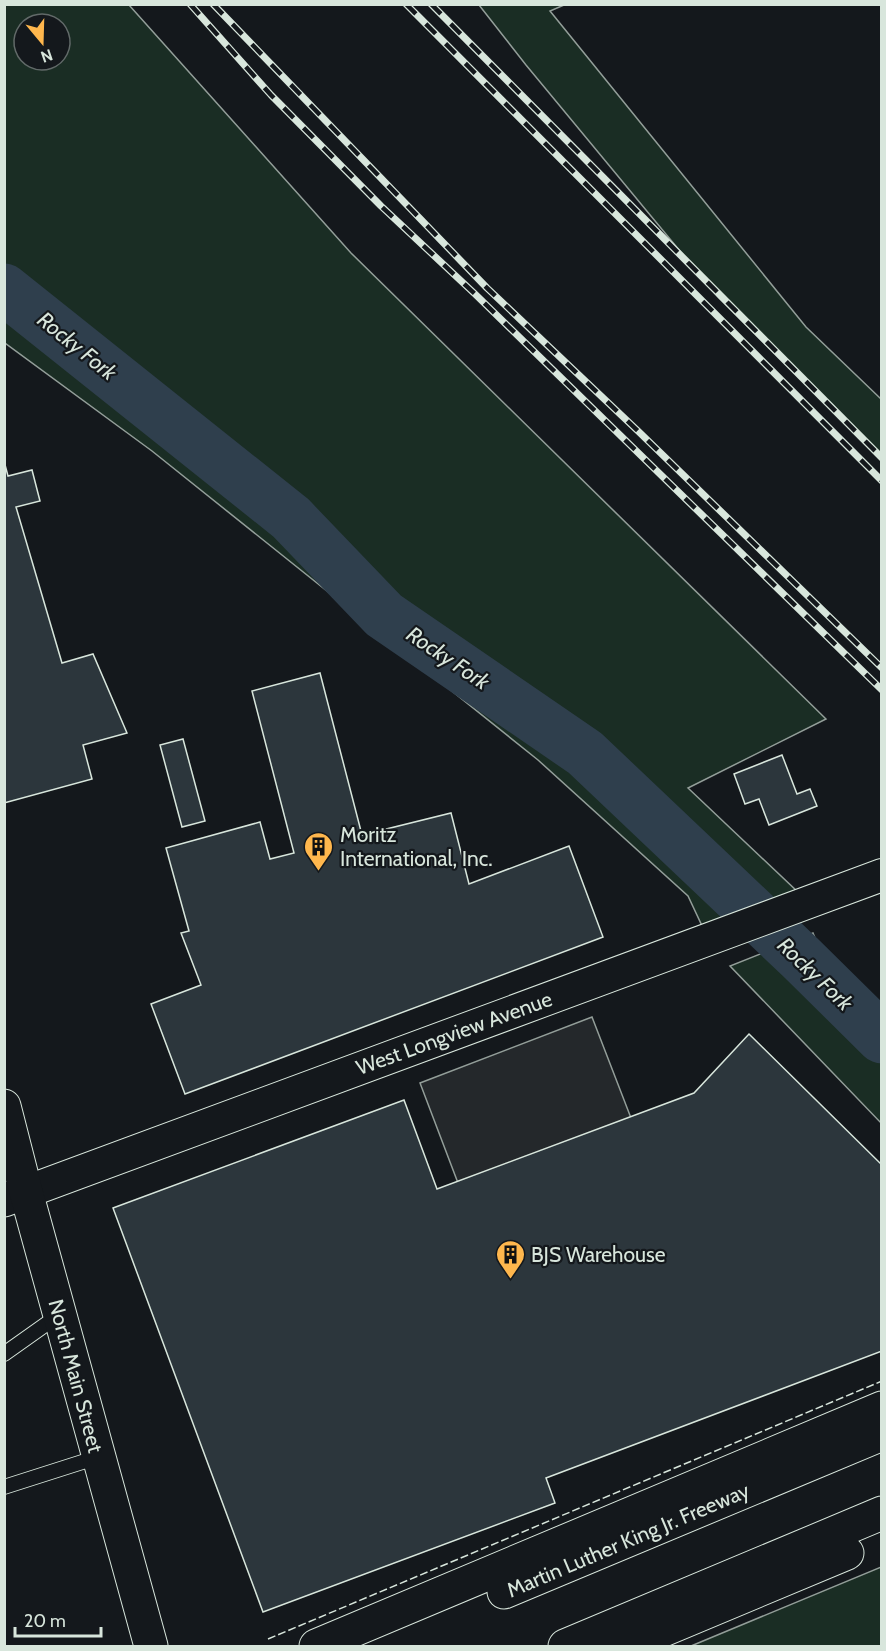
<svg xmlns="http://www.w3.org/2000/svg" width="886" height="1651" viewBox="0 0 886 1651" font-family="Cabin,sans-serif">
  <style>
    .green { fill: #1a2d24; stroke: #939e99; stroke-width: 1.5; fill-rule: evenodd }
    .parking { fill: #24282b; stroke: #939e99; stroke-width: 1.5 }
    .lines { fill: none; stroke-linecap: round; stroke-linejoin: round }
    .river { stroke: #2f3f4d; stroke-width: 51 }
    .building { fill: #2c363c; stroke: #d8e6dc; stroke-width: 1.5 }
    .service-casing { stroke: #d8e6dc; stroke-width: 16 }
    .tertiary-casing { stroke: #d8e6dc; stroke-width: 34 }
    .primary-casing { stroke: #d8e6dc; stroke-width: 35 }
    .trunk-casing { stroke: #d8e6dc; stroke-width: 35 }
    .motorway-casing { stroke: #d8e6dc; stroke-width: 35 }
    .service { stroke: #14181c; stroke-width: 14 }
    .tertiary { stroke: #14181c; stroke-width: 32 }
    .primary { stroke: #14181c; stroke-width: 33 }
    .trunk { stroke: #14181c; stroke-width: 33 }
    .motorway { stroke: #14181c; stroke-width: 33 }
    .rail-casing { stroke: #d8e6dc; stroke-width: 7 }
    .rail { stroke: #14181c; stroke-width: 4.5; stroke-dasharray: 14; stroke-linecap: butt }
    .fence { stroke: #d8e6dc; stroke-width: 1.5; stroke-dasharray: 8 3; stroke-linecap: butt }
    .labels { text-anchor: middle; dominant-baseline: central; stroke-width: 4.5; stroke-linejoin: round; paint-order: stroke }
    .poi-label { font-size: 21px; fill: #d8e6dc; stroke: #14181c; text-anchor: start }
    .street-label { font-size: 21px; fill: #d8e6dc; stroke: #14181c }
    .water-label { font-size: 22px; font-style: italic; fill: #d8e6dc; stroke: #14181c }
  </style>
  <rect width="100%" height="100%" fill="#14181c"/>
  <path class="green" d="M5,5H129L351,253L826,719L688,788L800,894L704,930L688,896L538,760L152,451L5,343ZM24,24H60V60H24Z
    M479,5H564L550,11L806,327L881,399V459L718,297L526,65Z
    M813,933L824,960L856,993L881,1013V1123L730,966Z
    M881,1567V1646H691Z"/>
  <path class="parking" d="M592,1017L631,1118L458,1183L420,1083Z"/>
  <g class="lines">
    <path class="river" d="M4,289L291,518L384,615L585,753L801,958L882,1038"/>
  </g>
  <path class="building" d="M4,461L8,476L32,470L40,501L16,507L62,663L93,654L127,733L83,745L92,779L4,803Z
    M320,673L362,835L451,813L469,884L569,846L603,937L185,1094L151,1004L201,985L181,933L189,931L166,848L260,822L270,859L294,853L252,691Z
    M183,739L205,821L182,827L160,745Z
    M782,755L797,794L810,789L817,806L769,825L759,799L745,804L734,774Z
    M749,1034L882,1165V1351L546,1478L555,1503L263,1612L113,1208L404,1100L437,1189L694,1093Z"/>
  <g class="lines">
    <defs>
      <path id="service" d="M4,1354L59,1315
        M4,1487L98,1457"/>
      <path id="tertiary" d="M26,1192L882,875"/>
      <path id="primary" d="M4,1200L26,1192"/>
      <path id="trunk" d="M4,1106L26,1192L151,1646"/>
      <path id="motorway" d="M504,1592L882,1434
        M316,1646L882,1408
        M565,1646L882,1513
        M625,1646L847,1553"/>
    </defs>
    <use href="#service" class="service-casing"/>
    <use href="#tertiary" class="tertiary-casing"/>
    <use href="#primary" class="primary-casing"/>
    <use href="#trunk" class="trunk-casing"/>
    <use href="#motorway" class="motorway-casing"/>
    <use href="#service" class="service"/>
    <use href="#tertiary" class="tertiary"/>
    <use href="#primary" class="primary"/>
    <use href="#trunk" class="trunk"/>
    <use href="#motorway" class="motorway"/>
    <defs>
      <path id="rail" d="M190,4L271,95L381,206L475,294L882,690
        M213,4L487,288L638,431L882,668
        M406,4L882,481
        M431,4L882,458"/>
    </defs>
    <use href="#rail" class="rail-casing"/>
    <use href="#rail" class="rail"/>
    <path class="fence" d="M268,1639L882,1381"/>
  </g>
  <defs>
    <symbol id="building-pin" viewBox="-11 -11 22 30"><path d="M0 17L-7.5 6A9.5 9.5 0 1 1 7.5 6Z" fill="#ffb74d" stroke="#14181c"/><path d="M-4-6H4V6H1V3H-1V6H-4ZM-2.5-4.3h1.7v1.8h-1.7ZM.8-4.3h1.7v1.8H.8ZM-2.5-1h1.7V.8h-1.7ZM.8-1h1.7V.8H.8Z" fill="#111"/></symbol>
  </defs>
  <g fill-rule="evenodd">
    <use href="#building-pin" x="302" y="830" width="33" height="45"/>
    <use href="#building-pin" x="494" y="1238" width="33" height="45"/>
  </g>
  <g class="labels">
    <g class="poi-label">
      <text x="340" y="834">Moritz<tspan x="340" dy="24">International, Inc.</tspan></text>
      <text x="531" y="1254">BJS Warehouse</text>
    </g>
    <g class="street-label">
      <text transform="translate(454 1033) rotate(-20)">West Longview Avenue</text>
      <text transform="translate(76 1376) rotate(75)">North Main Street</text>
      <text transform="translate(628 1540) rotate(-23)">Martin Luther King Jr. Freeway</text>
    </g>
    <g class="water-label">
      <text transform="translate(77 346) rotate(39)">Rocky Fork</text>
      <text transform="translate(448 658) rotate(34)">Rocky Fork</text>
      <text transform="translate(815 974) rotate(44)">Rocky Fork</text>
    </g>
  </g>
  <rect width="886" height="1651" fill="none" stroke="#d8e6dc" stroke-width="12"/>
  <g transform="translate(42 42) rotate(161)"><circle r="28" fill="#14181c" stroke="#626a69" stroke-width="1.5"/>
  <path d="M0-4.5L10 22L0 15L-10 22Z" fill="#ffb74d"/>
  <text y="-9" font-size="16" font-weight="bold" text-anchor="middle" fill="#d8e6dc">N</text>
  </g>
  <path d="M15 1627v9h86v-9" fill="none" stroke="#d8e6dc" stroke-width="3"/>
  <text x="24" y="1627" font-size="18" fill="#d8e6dc" stroke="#14181c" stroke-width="4.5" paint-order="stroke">20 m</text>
</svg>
